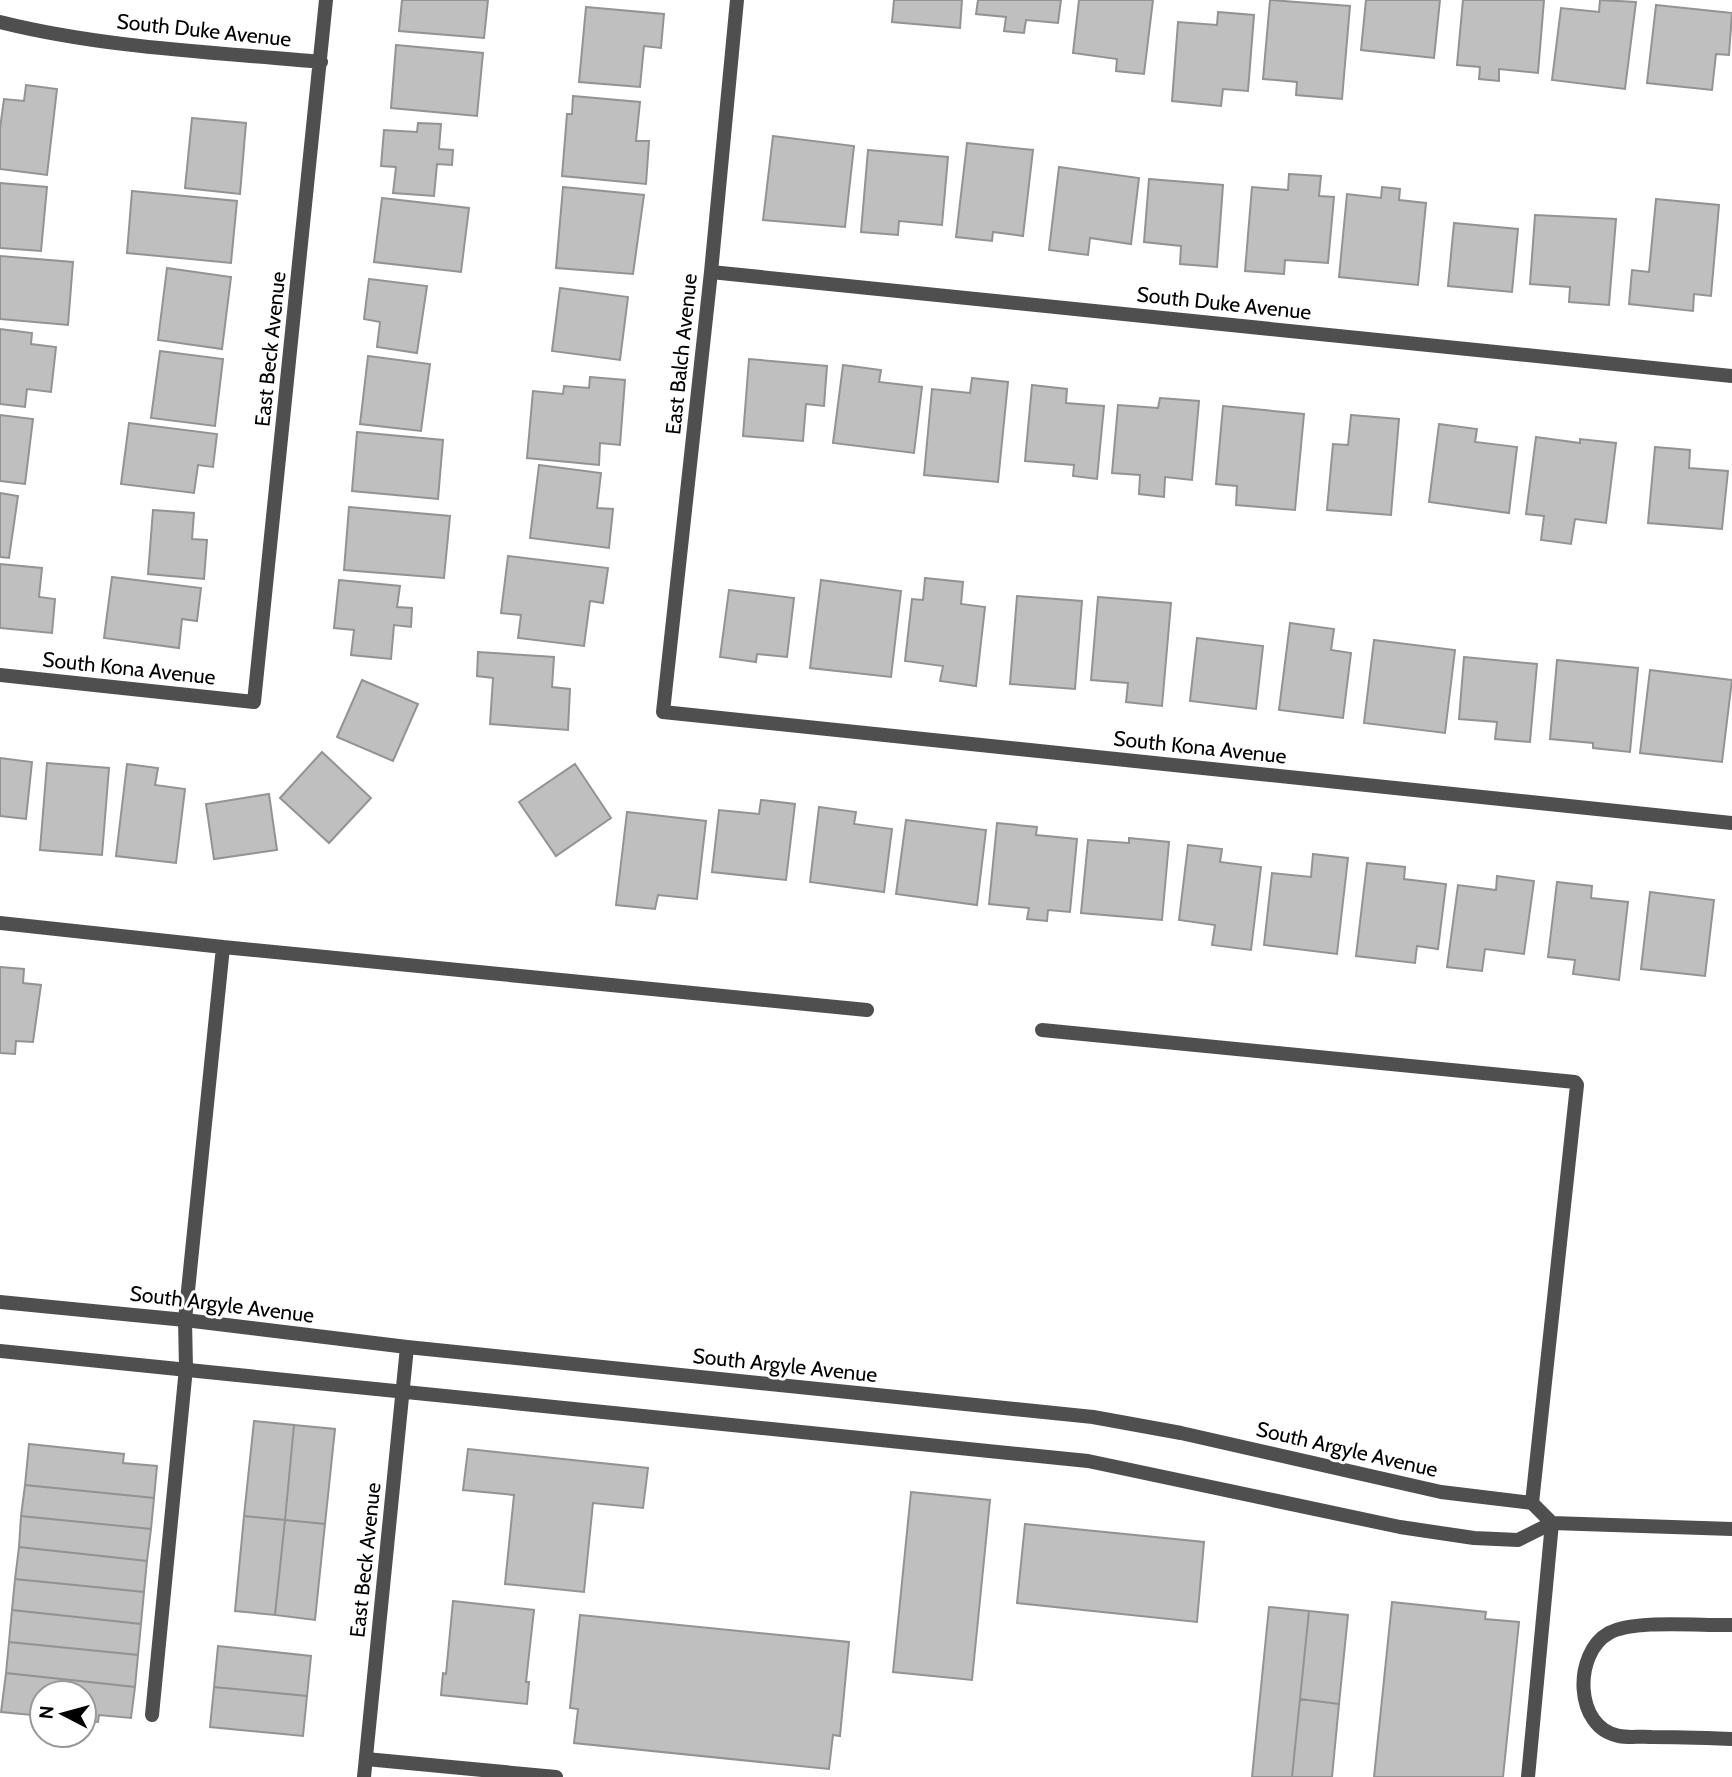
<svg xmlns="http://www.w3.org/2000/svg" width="1732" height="1777" viewBox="0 0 1732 1777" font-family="Cabin,sans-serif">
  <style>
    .building { fill: #bfbfbf; stroke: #939393; stroke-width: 2 }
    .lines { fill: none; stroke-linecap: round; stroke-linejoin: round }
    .lane { stroke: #4f4f4f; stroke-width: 14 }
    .street { stroke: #4f4f4f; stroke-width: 14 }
    .labels { text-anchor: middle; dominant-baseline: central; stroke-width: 6; stroke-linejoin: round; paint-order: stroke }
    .street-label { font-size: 21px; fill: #000; stroke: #fff }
  </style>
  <rect width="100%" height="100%" fill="#fff"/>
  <path class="building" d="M402,0H488L484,38L399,31Z
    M894,0H962L960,28L892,22Z
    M978,0H1061L1058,23L1026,20L1024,33L1004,31L1006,17L976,14Z
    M1079,0H1153L1144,74L1116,71L1117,59L1073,53Z
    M1270,0L1350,6L1342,99L1296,95L1297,82L1263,79Z
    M1366,0H1440L1434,58L1361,50Z
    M1463,0H1544L1538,73L1499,69V81L1479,79L1480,67L1457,65Z
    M1600,0L1636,2L1625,89L1552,80L1561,8L1599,12Z
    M1656,5L1732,13L1729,55L1716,54L1712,90L1647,83Z
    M586,7L664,14L661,48L644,46L640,87L579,82Z
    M1218,12L1254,15L1248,91L1223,89L1221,106L1172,101L1178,22L1217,25Z
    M396,45L483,53L477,116L391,108Z
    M26,85L57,89L47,175L0,169V128L4,99L24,101Z
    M573,96L640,102L636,141H649L646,184L562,176L567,114H572Z
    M192,118L246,123L240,194L185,188Z
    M418,123L441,124L439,149L453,150L452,165L437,164L434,196L393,193L396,167L381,166L384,130L417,132Z
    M773,136L854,146L845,227L763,220Z
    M967,143L1033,150L1023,236L993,232L992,241L956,237Z
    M868,150L948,157L942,225L899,221L898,235L861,232Z
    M1059,167L1139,178L1131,244L1090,238L1088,255L1049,250Z
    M1289,174L1321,176L1319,196L1334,197L1328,263L1285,260L1284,274L1245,271L1252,187L1288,190Z
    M1149,179L1223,185L1217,267L1180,264L1181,246L1144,242Z
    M0,183L47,187L41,251L0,248Z
    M563,187L644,195L633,274L556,268Z
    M1382,187L1400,189L1399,200L1426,203L1418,285L1339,277L1347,194L1381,198Z
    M132,191L237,201L231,263L127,253Z
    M382,198L469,208L461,272L374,262Z
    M1656,199L1719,205L1711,296L1694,294L1693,311L1629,304L1632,270L1649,272Z
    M1535,215L1616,219L1609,305L1569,302L1570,287L1530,284Z
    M1454,223L1518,229L1512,292L1448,286Z
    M0,256L73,262L68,325L0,319Z
    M167,268L231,277L222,349L158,340Z
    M369,279L427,286L417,353L377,347L380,322L364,319Z
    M560,288L628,297L620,360L552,351Z
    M0,329L32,333L31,344L56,347L51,392L27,389L25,407L0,404Z
    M160,351L223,359L215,426L151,418Z
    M368,356L430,364L421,431L360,424Z
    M749,359L827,366L824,406L806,404L803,441L743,436Z
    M843,365L881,370L879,382L922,387L914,453L833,443Z
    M590,377L625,380L620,445L600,443L599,465L527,458L533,391L563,394L564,386L589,388Z
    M972,378L1008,382L998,482L924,475L932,389L970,393Z
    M1032,385L1067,389L1066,403L1104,406L1097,479L1073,476L1074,465L1025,461Z
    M1160,398L1199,401L1192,480L1165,477L1164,497L1139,494L1140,475L1112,473L1118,405L1158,408Z
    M1223,406L1304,414L1295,510L1236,505L1237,486L1216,484Z
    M0,415L33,419L25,484L0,481Z
    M1351,415L1399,419L1391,515L1327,510L1333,444L1348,445Z
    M129,423L217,434L213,467L198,465L194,493L121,484Z
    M1439,424L1477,429L1475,442L1517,447L1509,513L1429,502Z
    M357,432L443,440L438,499L352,491Z
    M1536,437L1580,443V439L1616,443L1606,523L1575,519L1571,544L1541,540L1544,516L1526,514Z
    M1655,447L1690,450L1689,468L1728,471L1722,529L1648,523Z
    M539,465L601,473L597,508L613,509L609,548L530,538Z
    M0,493L18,496L9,558L0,557Z
    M349,507L450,516L444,578L344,570Z
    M153,510L194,513L192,539L207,540L204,579L148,574Z
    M508,556L608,568L603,603L590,601L584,646L518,638L521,615L501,613Z
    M0,564L42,568L39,597L55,599L52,633L0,628Z
    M112,577L201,588L197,621L182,619L179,648L104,638Z
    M925,578L963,582L961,604L985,607L976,686L940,681L943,666L905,661L912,599L923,600Z
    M339,580L400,586L397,607L412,608L411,627L394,625L391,659L351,655L354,630L334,628Z
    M821,580L901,591L891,677L810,668Z
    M729,590L794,598L787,657L757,654L756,662L720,657Z
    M1017,596L1082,601L1075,689L1010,684Z
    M1098,597L1171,603L1162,706L1126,702L1128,683L1091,680Z
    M1290,623L1334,629L1331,650L1351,653L1343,718L1279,710Z
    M1197,638L1263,646L1256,709L1190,701Z
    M1374,640L1455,650L1445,733L1364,723Z
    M478,652L554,657L552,687L570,689L568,730L490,724L493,678L477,676Z
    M1464,657L1537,664L1530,742L1495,739L1497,722L1459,719Z
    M1557,660L1638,668L1630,752L1593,748V743L1550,739Z
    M1650,670L1732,680L1722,762L1640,753Z
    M362,680L418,704L393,761L337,737Z
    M322,752L371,798L329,843L280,798Z
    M0,758L32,762L26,819L0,816Z
    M47,763L109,768L102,855L40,850Z
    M127,764L158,768L155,785L185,789L176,863L116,856Z
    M575,764L611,818L556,856L519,802Z
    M269,794L277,850L214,859L206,804Z
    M761,800L795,804L786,880L712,872L719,810L759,814Z
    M819,807L856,812L854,824L892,829L884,892L810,882Z
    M627,812L706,821L697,899L658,895L655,909L616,905Z
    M906,820L986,830L977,905L896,894Z
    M997,823L1037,827L1036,835L1077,839L1070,912L1048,910L1047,921L1027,919L1029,908L989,904Z
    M1129,838L1169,842L1162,920L1081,913L1088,840L1129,843Z
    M1188,845L1222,849L1220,862L1261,867L1251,950L1212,945L1215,925L1179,920Z
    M1313,854L1348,858L1337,954L1264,945L1272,873L1311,877Z
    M1367,863L1405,867L1404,879L1446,884L1438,949L1417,946L1415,963L1356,956Z
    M1497,876L1534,881L1524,954L1485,949L1482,971L1447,967L1458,885L1496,890Z
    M1557,882L1592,886L1591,898L1628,902L1619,980L1573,974L1575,960L1548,957Z
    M1650,892L1714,900L1705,976L1641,969Z
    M0,967L24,969L23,983L41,985L33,1042L16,1041L15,1054L0,1053Z
    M254,1421L294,1425L285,1520L244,1516Z
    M294,1425L335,1429L325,1524L285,1520Z
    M29,1444L124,1454L123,1463L157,1466L154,1498L25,1485Z
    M468,1449L648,1468L643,1508L593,1503L584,1592L505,1584L514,1495L463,1490Z
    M25,1485L154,1498L151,1529L21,1516Z
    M911,1492L990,1500L972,1680L893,1672Z
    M21,1516L151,1529L147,1561L19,1547Z
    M244,1516L285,1520L275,1615L235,1611Z
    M285,1520L325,1524L315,1620L275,1615Z
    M1025,1524L1204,1542L1197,1622L1017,1603Z
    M19,1547L147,1561L144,1592L15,1579Z
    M15,1579L144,1592L141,1624L12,1610Z
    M453,1601L534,1610L526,1682H529L527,1704L441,1695L443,1673L446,1674Z
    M1392,1602L1486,1612L1485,1619L1519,1622L1503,1777H1374Z
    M1269,1607L1309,1611L1292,1777H1252Z
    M12,1610L141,1624L138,1655L9,1642Z
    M1309,1611L1348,1615L1339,1704L1300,1699Z
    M580,1615L849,1642L840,1736L833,1735L829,1769L574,1743L578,1709L570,1708Z
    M9,1642L138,1655L135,1687L6,1673Z
    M218,1646L311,1656L307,1696L214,1687Z
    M6,1673L135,1687L131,1718L99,1715L98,1722L84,1721V1693H42V1716L1,1712Z
    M214,1687L307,1696L303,1736L210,1727Z
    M1300,1699L1339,1704L1332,1777H1292Z"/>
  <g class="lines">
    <path class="lane" d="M0,923L223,947L185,1320L186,1368L152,1715
      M223,947L867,1010
      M1042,1030L1575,1082L1577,1085L1532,1503
      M1732,1625C1701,1626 1635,1619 1609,1633C1573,1653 1574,1728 1619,1736C1629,1738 1641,1736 1651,1737C1678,1737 1705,1738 1732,1739
      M366,1759L556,1777
      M1528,1777L1552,1523"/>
    <path class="street" d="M737,0L711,272L663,712L1732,823
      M0,22C104,48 214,52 321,62
      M711,272L1732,376
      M0,675L254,702L326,0
      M0,1302L185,1320L407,1347L1093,1417L1181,1433L1441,1492L1532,1503L1552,1523
      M0,1351L1088,1461L1400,1527L1474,1538L1518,1540L1552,1523L1732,1529
      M364,1777L407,1347"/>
  </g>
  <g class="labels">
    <g class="street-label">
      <text transform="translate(204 30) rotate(6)">South Duke Avenue</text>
      <text transform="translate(1224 303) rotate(6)">South Duke Avenue</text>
      <text transform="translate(270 349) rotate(-84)">East Beck Avenue</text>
      <text transform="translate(681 354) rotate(-84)">East Balch Avenue</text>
      <text transform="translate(129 668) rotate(6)">South Kona Avenue</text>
      <text transform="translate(1200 747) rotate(6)">South Kona Avenue</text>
      <text transform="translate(222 1304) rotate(7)">South Argyle Avenue</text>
      <text transform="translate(785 1365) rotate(6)">South Argyle Avenue</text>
      <text transform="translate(1347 1449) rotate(13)">South Argyle Avenue</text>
      <text transform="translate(365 1560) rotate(-84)">East Beck Avenue</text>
    </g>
  </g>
  <g transform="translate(63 1714) rotate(276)"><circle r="33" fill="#ffffff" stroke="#999999" stroke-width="2"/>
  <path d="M0-5L12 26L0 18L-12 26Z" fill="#000000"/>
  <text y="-10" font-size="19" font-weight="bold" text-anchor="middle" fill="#000000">N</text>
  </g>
</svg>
